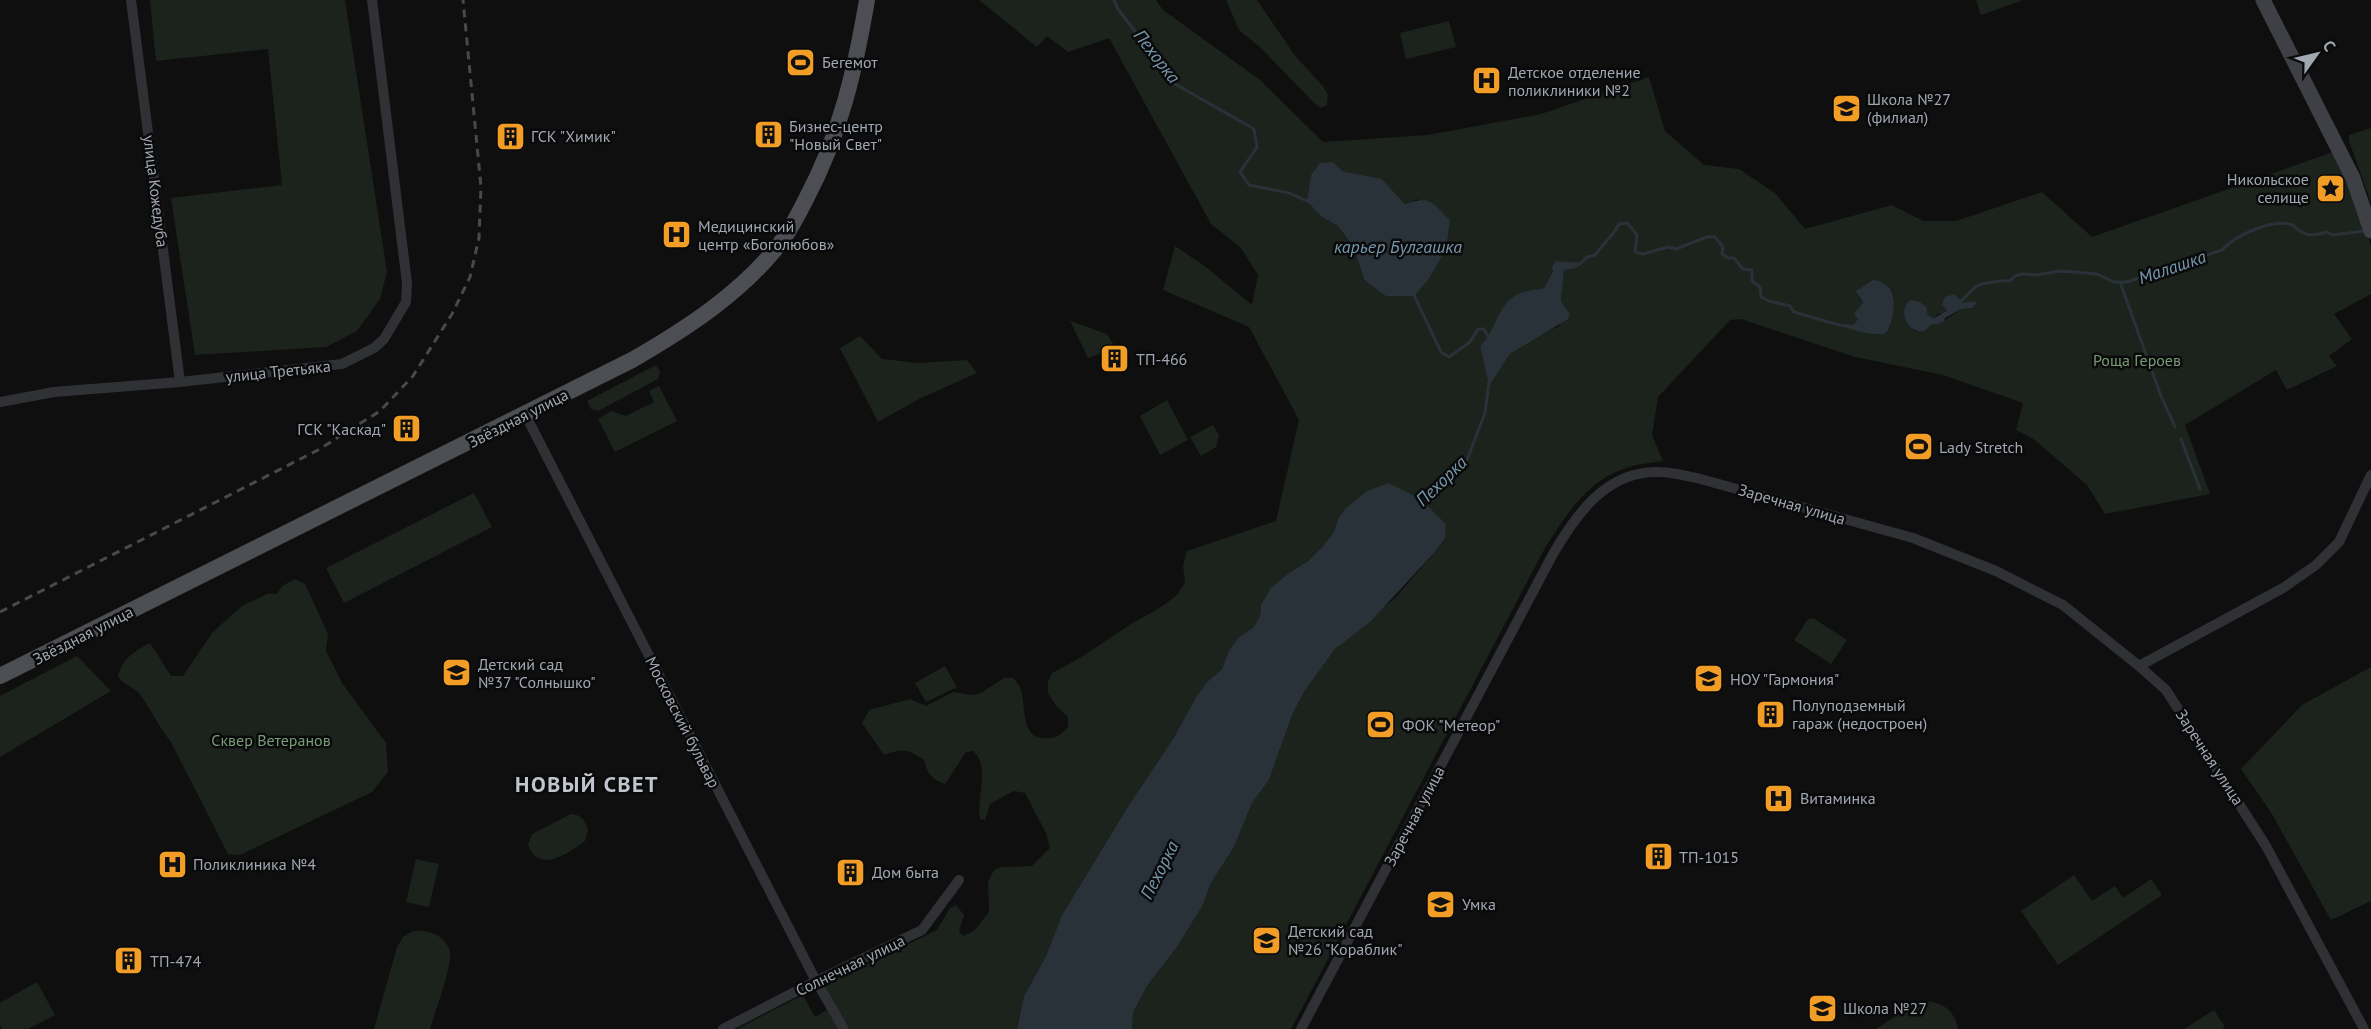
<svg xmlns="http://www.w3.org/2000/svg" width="2371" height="1029" viewBox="0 0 2371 1029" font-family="'PT Sans',sans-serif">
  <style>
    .green { fill: #1b231c; fill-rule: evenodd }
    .water { fill: #293238 }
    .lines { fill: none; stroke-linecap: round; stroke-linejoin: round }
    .stream { stroke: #293238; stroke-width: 3 }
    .street { stroke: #303135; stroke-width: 10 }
    .secondary { stroke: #3e4045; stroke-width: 15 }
    .primary { stroke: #4c4e54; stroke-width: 16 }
    .rail { stroke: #47494e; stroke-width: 3; stroke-dasharray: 8 6; stroke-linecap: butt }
    .labels { text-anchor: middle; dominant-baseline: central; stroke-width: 5; stroke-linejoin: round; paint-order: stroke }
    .poi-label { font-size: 16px; fill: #a0a7b1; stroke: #0a0a0b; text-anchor: start }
    .street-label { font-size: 16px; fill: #a0a7b1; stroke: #0a0a0b }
    .park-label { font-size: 16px; fill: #779d76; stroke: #0a0a0b }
    .water-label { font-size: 18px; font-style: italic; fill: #7698ad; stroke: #0a0a0b }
    .district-label { font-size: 22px; font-weight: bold; letter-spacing: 1.5px; fill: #c1c5cd; stroke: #0a0a0b }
  </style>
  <rect width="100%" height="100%" fill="#0f0f10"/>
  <path class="green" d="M150,0H345L387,272L380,299L357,331L326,347L195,355L171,198L282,185L268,49L156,61Z
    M979,0H1156L1163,10L1260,80L1323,142L1428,135L1541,114L1649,77L1665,131L1704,165L1739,169L1775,193L1805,229L1892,205L1923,221H1956L2042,192L2092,237L2336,151L2360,211L2371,246V294L2334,314L2352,339L2329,356L2337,366L2287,390L2276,370L2185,425L2210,494L2105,514L2087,485L2035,440L2016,430L2023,403L1943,375L1855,357L1741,319L1730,320L1658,397L1652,435L1663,461C1651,463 1637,464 1626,468C1585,482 1567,514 1545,548L1291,1029H1132L1133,1013L1147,986L1177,947L1203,905L1211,883L1234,847L1252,803L1269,780L1292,715L1304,692L1335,649L1396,597L1434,553L1445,540L1446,524L1422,500L1338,519L1334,532L1323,546L1308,561L1289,573L1261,605L1260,616L1253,629L1239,637L1229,650L1222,669L1206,683L1195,699L1173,739L1127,808L1062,915L1046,956L1024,996L1017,1029H850L824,988L830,982L937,930L950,908L956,905L964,915L959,931L963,936L974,931L989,912L988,882L994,870L1002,867L1032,866L1050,848L1046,833L1025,793L1014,791L990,804L985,820L980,819C976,799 991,766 973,751L966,752L945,784C931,779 928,774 924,760C907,749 903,748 884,755L862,723L869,710L910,699L926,706L953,692L972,695L981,693L1004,678H1013C1016,681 1020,686 1021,690C1026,704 1020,737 1043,738C1055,739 1060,736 1068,727V717L1057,707L1048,693V682L1052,673L1080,658L1131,624L1158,609L1176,596L1185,583L1183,565L1187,551L1276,521L1299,420L1249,327L1163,290L1175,246L1206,267L1252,305L1258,275L1241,248L1211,224L1109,38L1068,52L1047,36L1037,47ZM1342,171L1382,179L1405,204L1419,199L1414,296H1406L1364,281L1354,248L1338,226ZM1582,263L1564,269L1561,301L1566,308L1559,326L1538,336L1510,354L1489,385L1480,346C1497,331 1497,302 1520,293C1527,290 1537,290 1544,288L1553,271ZM1892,290L1894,298L1890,328L1878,335L1845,326L1854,324L1858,319L1859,311L1863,303L1858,297ZM1976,301L1973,308L1961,309L1939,324L1930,325L1917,332L1913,329L1927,308V313L1930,318H1934L1938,314H1944L1947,311L1946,308Z
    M1226,0H1257L1296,57L1323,86L1328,95L1327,105L1321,108L1315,104L1262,49L1239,30Z
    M1976,0H2020L2021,1L1981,15Z
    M1449,21L1456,47L1406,59L1400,33Z
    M2371,128V203L2349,141V135Z
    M1070,321L1107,334L1116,348L1088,358Z
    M860,336L882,359L919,363L967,360L977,373L919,399L878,422L840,348Z
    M656,365L660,372L658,379L598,411L591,409L587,401Z
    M659,386L677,421L615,452L598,419L611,411L626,416L654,402L649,391Z
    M1167,400L1188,440L1160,455L1140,416Z
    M1213,425L1219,435L1216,447L1201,456L1190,437Z
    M474,493L492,527L344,603L326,568Z
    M295,579L305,584L328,634L326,651L342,683L386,743L388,772L372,792L240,855L228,854L171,742C159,727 151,710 140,694C134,687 125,686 118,677C121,659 135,651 150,643L171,676H183L212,633L242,606L267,594H277L282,586Z
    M1813,618L1847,640L1831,664L1794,640L1808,619Z
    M77,656L111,691L0,757V696Z
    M945,666L957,687L926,702L915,683Z
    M2371,667V901L2331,920L2272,814L2241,769L2302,705Z
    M571,814C581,814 586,821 588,830L585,841C567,854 539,874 528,845L532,834Z
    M416,859L439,864L429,907L406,902Z
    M2074,875L2092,901L2115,886L2123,898L2151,879L2162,895L2058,965L2021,911Z
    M413,931C428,929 447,936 450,952C452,967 435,1012 430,1029H374L397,947L403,937Z
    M37,982L55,1015L28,1029H2L0,1025V1003Z
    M803,995L815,1017L827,1010L839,1029H737Z
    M1925,1001C1943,1002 1955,1011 1958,1029H1876L1911,1006Z
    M2214,1010L2225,1027L2222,1029H2184Z"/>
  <path class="water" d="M1333,162L1342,171L1382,179L1405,204C1431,195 1432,203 1450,220L1446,249L1428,280L1414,296H1386L1364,280L1354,248L1338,226L1321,216L1307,201L1311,175L1320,163Z
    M1556,261L1583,263L1576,268L1564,270L1561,301L1570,314L1568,319L1510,354L1489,386L1480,346C1497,331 1496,303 1520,293C1527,290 1537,290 1544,288L1553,271L1552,267Z
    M1873,280C1880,280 1889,286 1892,292C1896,300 1893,329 1885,333C1876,337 1852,330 1844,327L1854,324L1858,319L1854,314L1863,303L1856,291Z
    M1954,294L1963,303L1977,301L1973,308L1961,309L1945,318L1944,321L1939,324L1930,325C1920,344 1892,317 1910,300L1920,302L1927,308V313L1930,317L1934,318L1947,311L1942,305L1945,297Z
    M1389,483L1422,500L1446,524L1445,539L1434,553L1370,622L1335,649L1304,692L1292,715L1269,780L1252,803L1234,847L1211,883L1203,905L1177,947L1147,986L1133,1013L1132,1029H1017L1024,996L1046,956L1062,915L1127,808L1173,739L1195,699L1206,683L1222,669L1229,650L1239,637L1253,628L1260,616L1261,605L1271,588L1289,573L1308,561L1323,546L1334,532L1338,519L1346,508L1367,491Z"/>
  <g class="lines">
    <path class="stream" d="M1114,0L1118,9L1175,84L1254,129L1257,147L1240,172L1249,185L1289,193L1309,202
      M1580,264L1587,257L1595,255C1603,244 1613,236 1619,224L1627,223L1637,235L1635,252L1643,254L1668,247L1676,249L1707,237H1715L1723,247L1722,254L1728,258H1734L1743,269L1752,270V281L1760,287L1761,297L1769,301L1790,306L1794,312L1839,325L1850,326
      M2120,282L2161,396L2175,427
      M1413,293L1441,352L1449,357L1470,342L1478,329H1484L1490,340
      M1959,303C1965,298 1971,290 1977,286C1982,283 2005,280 2010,281L2015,276L2022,274L2036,275L2061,271L2097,274L2114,282H2127L2222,250C2236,235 2272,218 2293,225C2303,236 2312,237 2326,232L2333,235L2364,231
      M2181,439L2200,489
      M1422,500L1445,473L1467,460L1485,413L1489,382"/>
    <path class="street" d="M131,0L180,382
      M0,402L54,392L180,382L342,364L374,348L384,339L406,302L407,283L372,0
      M525,414L816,981L844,1029
      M2139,666L2283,588L2316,565L2339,542L2371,475
      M723,1029L816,981L922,930L959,880
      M1301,1029L1553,554C1577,513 1607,470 1660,472C1672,472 1685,476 1697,478L1913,538L1996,571L2063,605L2139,666L2166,690L2266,846L2364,1029"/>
    <path class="secondary" d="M2263,0L2353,178L2371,231"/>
    <path class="primary" d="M0,676L632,360C686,329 743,292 781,242C791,229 799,213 806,199C840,135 855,71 867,0"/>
    <path class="rail" d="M0,612L318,450L380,411L413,376L452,314L470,277L479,238L481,187L463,0"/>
  </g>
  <defs>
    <symbol id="stadium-square" viewBox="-11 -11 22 22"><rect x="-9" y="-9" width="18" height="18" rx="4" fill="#f19d26" stroke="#0a0a0b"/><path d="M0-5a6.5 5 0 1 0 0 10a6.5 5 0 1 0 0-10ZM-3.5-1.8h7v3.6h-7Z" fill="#111"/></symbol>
    <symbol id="hospital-square" viewBox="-11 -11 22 22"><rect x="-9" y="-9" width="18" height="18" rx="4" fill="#f19d26" stroke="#0a0a0b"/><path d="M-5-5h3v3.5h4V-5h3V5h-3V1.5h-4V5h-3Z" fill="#111"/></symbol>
    <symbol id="school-square" viewBox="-11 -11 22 22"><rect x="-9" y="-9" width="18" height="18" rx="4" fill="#f19d26" stroke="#0a0a0b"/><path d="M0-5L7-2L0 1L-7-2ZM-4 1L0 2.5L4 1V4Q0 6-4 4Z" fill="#111"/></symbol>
    <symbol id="building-square" viewBox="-11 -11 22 22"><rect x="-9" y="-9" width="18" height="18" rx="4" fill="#f19d26" stroke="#0a0a0b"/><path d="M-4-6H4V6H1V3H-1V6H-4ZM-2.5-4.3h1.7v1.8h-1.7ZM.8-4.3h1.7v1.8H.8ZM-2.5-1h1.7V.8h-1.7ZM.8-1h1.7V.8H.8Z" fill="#111"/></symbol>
    <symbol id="sight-square" viewBox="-11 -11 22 22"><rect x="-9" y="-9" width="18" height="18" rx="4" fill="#f19d26" stroke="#0a0a0b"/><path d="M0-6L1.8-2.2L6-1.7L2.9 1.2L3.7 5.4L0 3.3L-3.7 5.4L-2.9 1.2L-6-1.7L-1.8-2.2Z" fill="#111"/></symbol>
  </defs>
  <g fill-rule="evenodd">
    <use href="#stadium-square" x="784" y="46" width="33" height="33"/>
    <use href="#hospital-square" x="1470" y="64" width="33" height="33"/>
    <use href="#school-square" x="1830" y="92" width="33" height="33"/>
    <use href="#building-square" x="752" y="118" width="33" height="33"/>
    <use href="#building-square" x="494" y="120" width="33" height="33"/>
    <use href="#sight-square" x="2314" y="172" width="33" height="33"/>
    <use href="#hospital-square" x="660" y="218" width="33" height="33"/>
    <use href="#building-square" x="1098" y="342" width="33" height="33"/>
    <use href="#building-square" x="390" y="412" width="33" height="33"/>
    <use href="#stadium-square" x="1902" y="430" width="33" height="33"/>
    <use href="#school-square" x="440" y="656" width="33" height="33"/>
    <use href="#school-square" x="1692" y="662" width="33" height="33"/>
    <use href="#building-square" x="1754" y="698" width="33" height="33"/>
    <use href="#stadium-square" x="1364" y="708" width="33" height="33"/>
    <use href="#hospital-square" x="1762" y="782" width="33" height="33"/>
    <use href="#building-square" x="1642" y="840" width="33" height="33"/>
    <use href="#hospital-square" x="156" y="848" width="33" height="33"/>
    <use href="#building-square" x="834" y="856" width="33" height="33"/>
    <use href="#school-square" x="1424" y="888" width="33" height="33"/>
    <use href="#school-square" x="1250" y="924" width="33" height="33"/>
    <use href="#building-square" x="112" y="944" width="33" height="33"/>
    <use href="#school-square" x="1806" y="992" width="33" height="33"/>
  </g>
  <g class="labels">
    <g class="poi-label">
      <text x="822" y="62">Бегемот</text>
      <text x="1508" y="72">Детское отделение<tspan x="1508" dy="18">поликлиники №2</tspan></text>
      <text x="1867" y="99">Школа №27<tspan x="1867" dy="18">(филиал)</tspan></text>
      <text x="789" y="126">Бизнес-центр<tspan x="789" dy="18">"Новый Свет"</tspan></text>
      <text x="531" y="136">ГСК "Химик"</text>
      <text x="2309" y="179" text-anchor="end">Никольское<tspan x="2309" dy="18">селище</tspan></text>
      <text x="698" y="226">Медицинский<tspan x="698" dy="18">центр «Боголюбов»</tspan></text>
      <text x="1136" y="359">ТП-466</text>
      <text x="386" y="429" text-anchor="end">ГСК "Каскад"</text>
      <text x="1939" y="447">Lady Stretch</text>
      <text x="478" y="664">Детский сад<tspan x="478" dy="18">№37 "Солнышко"</tspan></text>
      <text x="1730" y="679">НОУ "Гармония"</text>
      <text x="1792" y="705">Полуподземный<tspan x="1792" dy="18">гараж (недостроен)</tspan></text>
      <text x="1402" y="725">ФОК "Метеор"</text>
      <text x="1800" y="798">Витаминка</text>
      <text x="1679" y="857">ТП-1015</text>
      <text x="193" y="864">Поликлиника №4</text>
      <text x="872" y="872">Дом быта</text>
      <text x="1462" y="904">Умка</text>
      <text x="1288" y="931">Детский сад<tspan x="1288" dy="18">№26 "Кораблик"</tspan></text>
      <text x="150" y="961">ТП-474</text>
      <text x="1843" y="1008">Школа №27</text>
    </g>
    <g class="street-label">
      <text transform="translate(156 191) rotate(83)">улица Кожедуба</text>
      <text transform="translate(278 371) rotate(-6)">улица Третьяка</text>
      <text transform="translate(518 418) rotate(-27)">Звёздная улица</text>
      <text transform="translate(1792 504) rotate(16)">Заречная улица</text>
      <text transform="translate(83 635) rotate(-27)">Звёздная улица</text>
      <text transform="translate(683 722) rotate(63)">Московский бульвар</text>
      <text transform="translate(2210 757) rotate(57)">Заречная улица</text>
      <text transform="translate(1414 816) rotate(-62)">Заречная улица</text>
      <text transform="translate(850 965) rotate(-26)">Солнечная улица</text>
    </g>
    <g class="park-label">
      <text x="2137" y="360">Роща Героев</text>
      <text x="271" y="740">Сквер Ветеранов</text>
    </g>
    <g class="water-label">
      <text transform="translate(1157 56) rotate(52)">Пехорка</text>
      <text x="1398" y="246">карьер Булгашка</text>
      <text transform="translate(2172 267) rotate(-19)">Малашка</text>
      <text transform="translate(1441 481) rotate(-44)">Пехорка</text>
      <text transform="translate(1159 870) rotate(-63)">Пехорка</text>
    </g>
    <g class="district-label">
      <text x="587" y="784">НОВЫЙ СВЕТ</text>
    </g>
  </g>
  <g transform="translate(2317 54) rotate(56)" stroke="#0a0a0b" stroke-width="4.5" paint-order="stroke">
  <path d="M0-4.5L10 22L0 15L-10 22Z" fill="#a0a7b1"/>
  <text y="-9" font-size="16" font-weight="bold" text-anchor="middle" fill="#a0a7b1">С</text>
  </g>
</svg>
